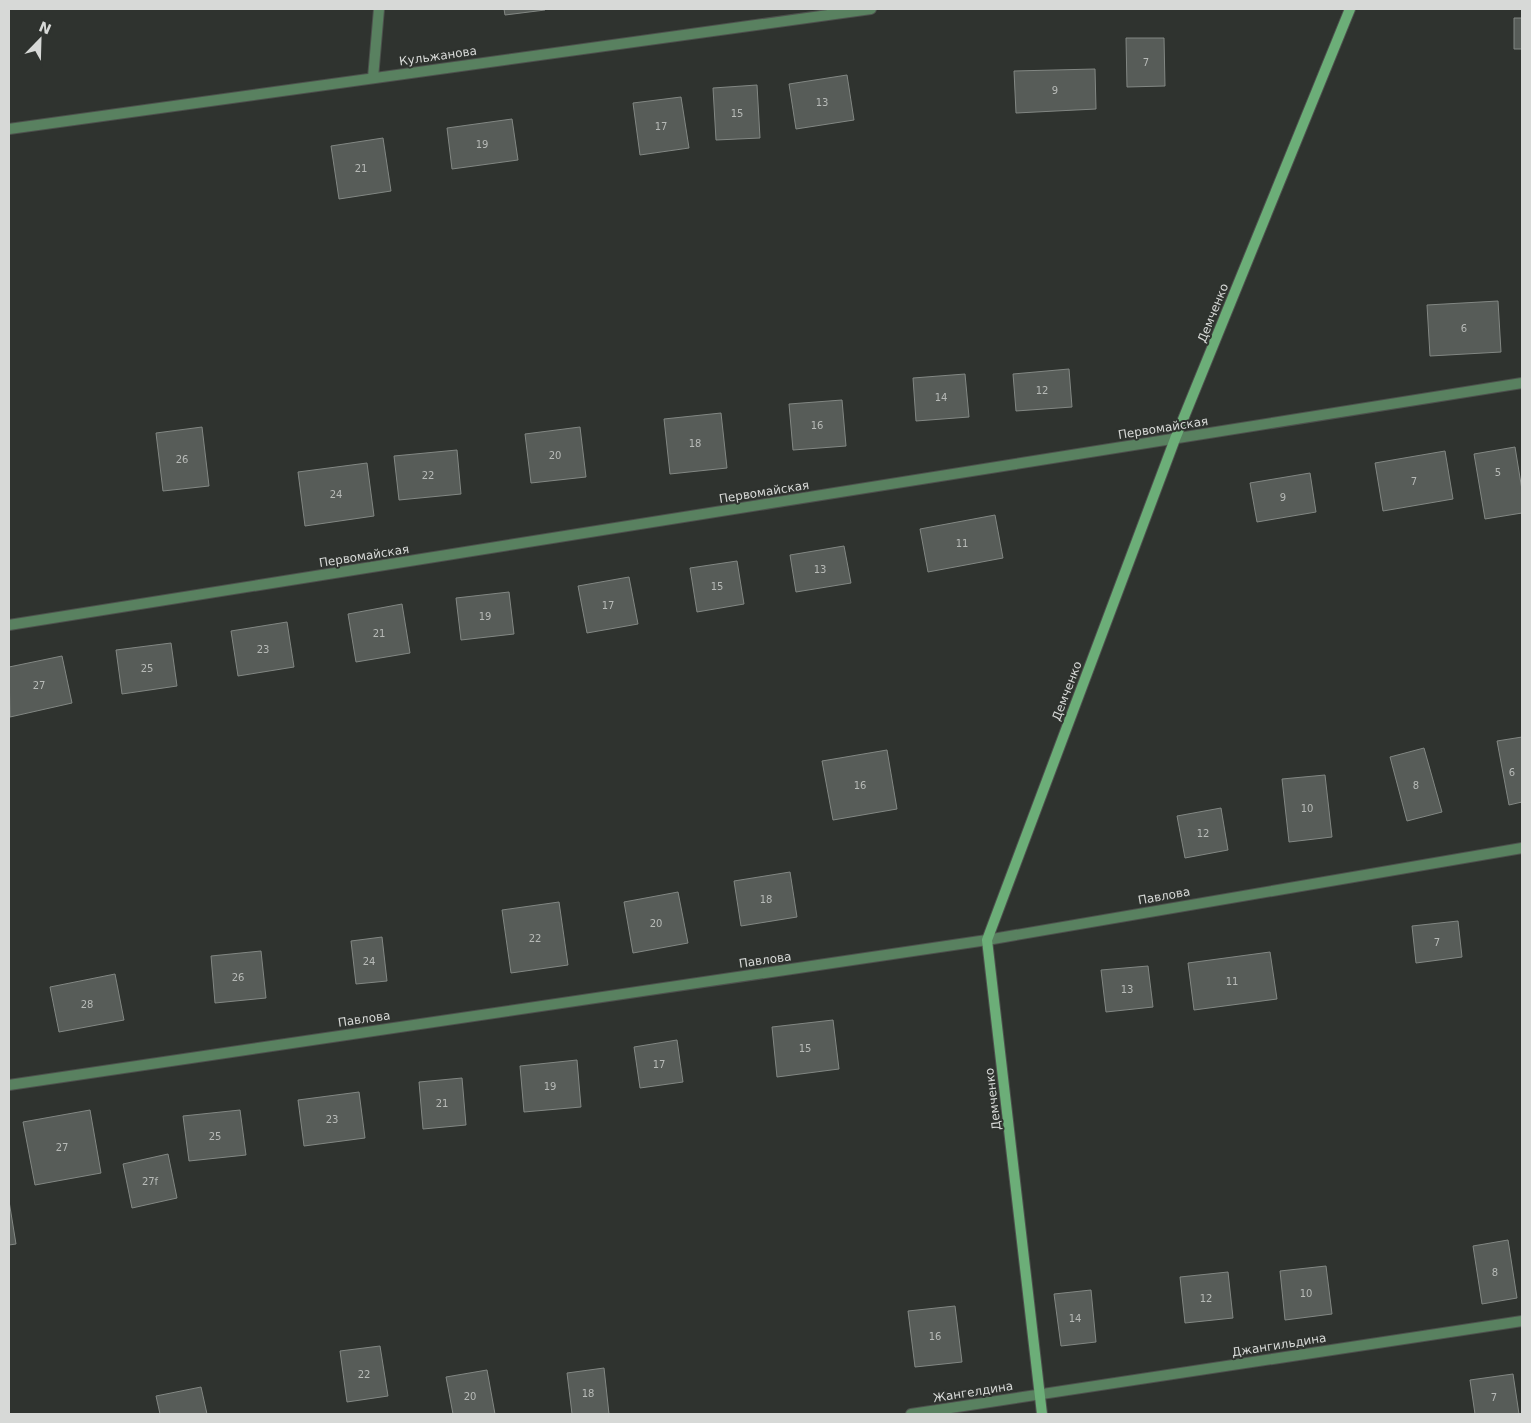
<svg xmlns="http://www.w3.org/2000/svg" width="1531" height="1423" viewBox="0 0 1531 1423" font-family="'DejaVu Sans',sans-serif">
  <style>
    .building { fill: #575c58; stroke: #828783 }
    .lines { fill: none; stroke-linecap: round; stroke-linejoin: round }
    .street-casing { stroke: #4d514d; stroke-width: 12 }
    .secondary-casing { stroke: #4d514d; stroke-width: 12 }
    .street { stroke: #598160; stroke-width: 10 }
    .secondary { stroke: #6cae78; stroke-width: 10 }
    .labels { text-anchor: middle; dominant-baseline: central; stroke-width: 4; stroke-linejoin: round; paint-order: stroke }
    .number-label { font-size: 10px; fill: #b7bab7 }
    .street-label { font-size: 12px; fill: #d7d9d7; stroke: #2f332f }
  </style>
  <rect width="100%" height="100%" fill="#2f332f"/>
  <path class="building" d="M504,9H545V10L505,15Z
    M1514,18H1522V49H1514Z
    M1126,38H1164L1165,86L1127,87Z
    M1095,69L1096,109L1016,113L1014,71Z
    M847,75L854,120L796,129L789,84Z
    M757,85L760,138L716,140L713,88Z
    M681,97L689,148L640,155L633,103Z
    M512,119L518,160L452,169L447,128Z
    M383,138L391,191L339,199L331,146Z
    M1498,301L1501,352L1430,356L1427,305Z
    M1069,369L1072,407L1016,411L1013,374Z
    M965,374L969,417L916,421L913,378Z
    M842,400L846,446L793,450L789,404Z
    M721,413L727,468L670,474L664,419Z
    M202,427L209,486L163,491L156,433Z
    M580,427L586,477L531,483L525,434Z
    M1515,447L1522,490V513L1485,519L1474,454Z
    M457,450L461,494L399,500L394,456Z
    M1445,451L1453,499L1383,511L1375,463Z
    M367,463L374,516L305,526L298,472Z
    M1310,473L1316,512L1257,522L1250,483Z
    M995,515L1003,558L928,572L920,529Z
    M844,546L851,583L796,592L790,555Z
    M737,561L744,604L697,612L690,568Z
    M629,577L638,624L587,633L578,586Z
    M509,592L514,634L461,640L456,598Z
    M402,604L410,653L356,662L348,614Z
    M287,622L294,667L238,676L231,631Z
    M171,643L177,686L122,694L116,650Z
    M62,656L72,703L10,717L9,667Z
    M1522,737V802L1509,805L1497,741Z
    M1424,748L1442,812L1407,821L1390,757Z
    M887,750L897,809L833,820L822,761Z
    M1325,775L1332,837L1289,842L1282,779Z
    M1221,808L1228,850L1185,858L1177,816Z
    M790,872L797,917L741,926L734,881Z
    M678,892L688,943L633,953L624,902Z
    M559,902L568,965L511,973L502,910Z
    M1458,921L1462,957L1416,963L1412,926Z
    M382,937L387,981L356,984L351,941Z
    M261,951L266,998L215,1003L211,956Z
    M1270,952L1277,999L1194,1010L1188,963Z
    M1148,966L1153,1007L1106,1012L1101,970Z
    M115,974L124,1020L59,1032L50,987Z
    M833,1020L839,1069L777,1077L772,1027Z
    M677,1040L683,1082L640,1088L634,1047Z
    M577,1060L581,1107L524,1112L520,1066Z
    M462,1078L466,1125L423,1129L419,1082Z
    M359,1092L365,1138L304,1146L298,1100Z
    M90,1110L101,1173L35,1185L23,1122Z
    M240,1110L246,1155L189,1161L183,1116Z
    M168,1154L177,1198L132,1208L123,1164Z
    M9,1201L16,1244L9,1245Z
    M1508,1240L1517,1298L1482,1304L1473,1246Z
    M1326,1266L1332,1314L1285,1320L1280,1271Z
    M1228,1272L1233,1318L1185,1323L1180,1277Z
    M1091,1290L1096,1342L1061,1346L1054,1294Z
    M955,1306L962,1362L915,1367L908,1311Z
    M380,1346L388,1396L347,1402L340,1351Z
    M604,1368L609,1414H572L567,1373Z
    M487,1370L495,1414H453L446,1377Z
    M1513,1374L1519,1414H1475L1470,1380Z
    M201,1387L207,1414H160L156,1396Z"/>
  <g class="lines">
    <defs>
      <path id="street" d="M373,78L379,9
        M9,129L871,9
        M9,625L1522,383
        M9,1085L987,940L1522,848
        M911,1414L1522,1321"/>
      <path id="secondary" d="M1042,1414L987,940L1175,439L1350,9"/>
    </defs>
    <use href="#street" class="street-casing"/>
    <use href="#secondary" class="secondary-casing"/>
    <use href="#street" class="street"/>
    <use href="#secondary" class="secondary"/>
  </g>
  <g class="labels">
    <g class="number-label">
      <text x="1146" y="62">7</text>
      <text x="1055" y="90">9</text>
      <text x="822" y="102">13</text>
      <text x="737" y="113">15</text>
      <text x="661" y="126">17</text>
      <text x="482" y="144">19</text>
      <text x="361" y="168">21</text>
      <text x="1464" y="328">6</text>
      <text x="1042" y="390">12</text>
      <text x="941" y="397">14</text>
      <text x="817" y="425">16</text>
      <text x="695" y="443">18</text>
      <text x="555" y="455">20</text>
      <text x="182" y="459">26</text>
      <text x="1498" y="472">5</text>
      <text x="428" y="475">22</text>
      <text x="1414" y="481">7</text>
      <text x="336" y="494">24</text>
      <text x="1283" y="497">9</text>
      <text x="962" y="543">11</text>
      <text x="820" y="569">13</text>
      <text x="717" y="586">15</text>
      <text x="608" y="605">17</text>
      <text x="485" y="616">19</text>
      <text x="379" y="633">21</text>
      <text x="263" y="649">23</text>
      <text x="147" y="668">25</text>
      <text x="39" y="685">27</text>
      <text x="1512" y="772">6</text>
      <text x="860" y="785">16</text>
      <text x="1416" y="785">8</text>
      <text x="1307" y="808">10</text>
      <text x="1203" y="833">12</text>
      <text x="766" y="899">18</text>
      <text x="656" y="923">20</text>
      <text x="535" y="938">22</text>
      <text x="1437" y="942">7</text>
      <text x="369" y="961">24</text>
      <text x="238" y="977">26</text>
      <text x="1232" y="981">11</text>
      <text x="1127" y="989">13</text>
      <text x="87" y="1004">28</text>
      <text x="805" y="1048">15</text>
      <text x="659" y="1064">17</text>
      <text x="550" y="1086">19</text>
      <text x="442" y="1103">21</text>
      <text x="332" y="1119">23</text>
      <text x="215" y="1136">25</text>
      <text x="62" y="1147">27</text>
      <text x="150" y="1181">27f</text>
      <text x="1495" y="1272">8</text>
      <text x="1306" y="1293">10</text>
      <text x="1206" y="1298">12</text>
      <text x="1075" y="1318">14</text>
      <text x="935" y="1336">16</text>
      <text x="364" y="1374">22</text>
      <text x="588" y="1393">18</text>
      <text x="470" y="1396">20</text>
      <text x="1494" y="1397">7</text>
    </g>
    <g class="street-label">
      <text transform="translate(438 56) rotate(-8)">Кульжанова</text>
      <text transform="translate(1213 313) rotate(-68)">Демченко</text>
      <text transform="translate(1163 428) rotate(-9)">Первомайская</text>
      <text transform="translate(764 492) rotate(-9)">Первомайская</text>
      <text transform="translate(364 556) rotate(-9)">Первомайская</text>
      <text transform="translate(1067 691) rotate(-69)">Демченко</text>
      <text transform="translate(1164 896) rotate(-10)">Павлова</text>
      <text transform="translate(765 960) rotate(-8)">Павлова</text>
      <text transform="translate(364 1019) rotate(-8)">Павлова</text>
      <text transform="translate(993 1099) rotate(-97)">Демченко</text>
      <text transform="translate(1279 1345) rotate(-9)">Джангильдина</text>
      <text transform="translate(973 1392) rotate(-9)">Жангелдина</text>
    </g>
  </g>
  <rect width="1531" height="1423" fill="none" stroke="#d7d9d7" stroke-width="20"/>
  <g transform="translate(40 40) rotate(23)" stroke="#2f332f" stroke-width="4" paint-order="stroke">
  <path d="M0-4L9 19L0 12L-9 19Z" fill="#d7d9d7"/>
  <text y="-8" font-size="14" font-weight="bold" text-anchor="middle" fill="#d7d9d7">N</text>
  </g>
</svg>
